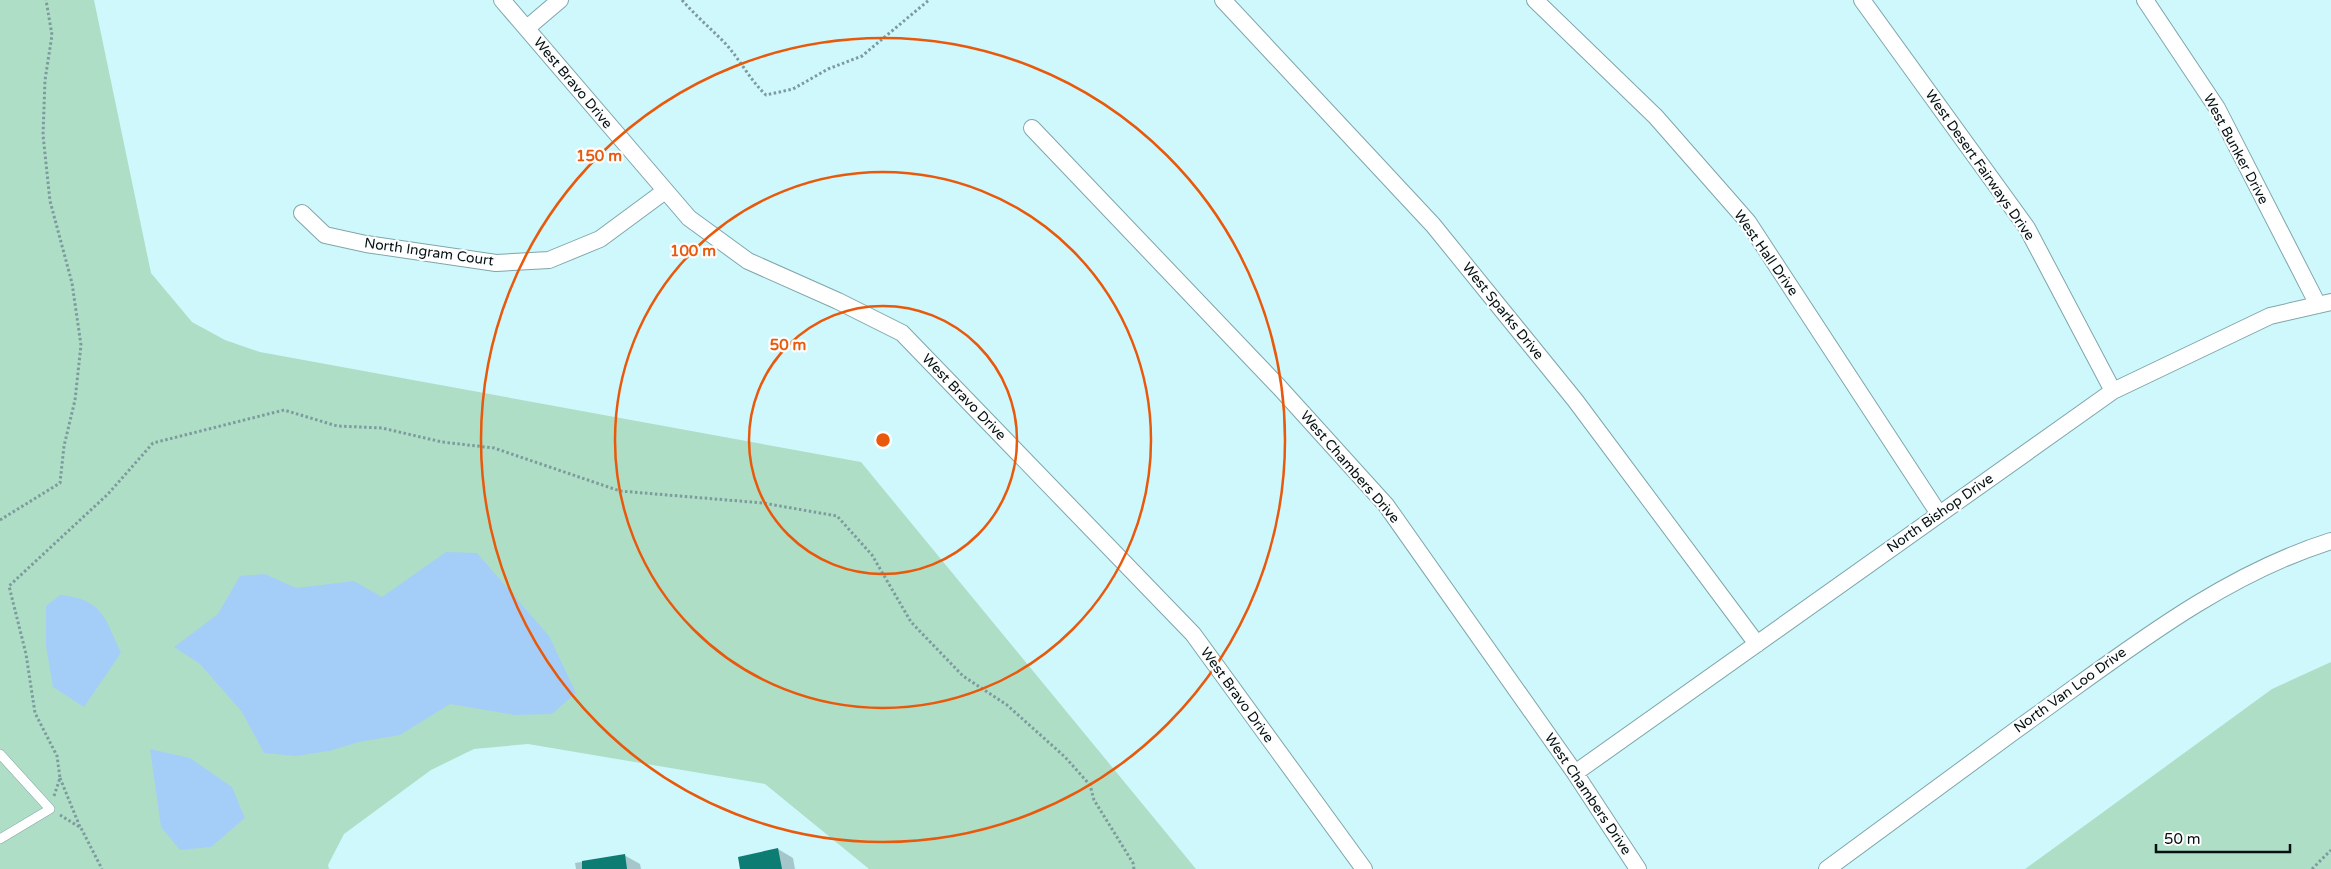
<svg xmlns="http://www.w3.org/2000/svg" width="2331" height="869" viewBox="0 0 2331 869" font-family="'Varela Round',sans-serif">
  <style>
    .green { fill: #afdec6 }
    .water { fill: #a4cef7 }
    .shadow { fill: #0003 }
    .building { fill: #0d7c72 }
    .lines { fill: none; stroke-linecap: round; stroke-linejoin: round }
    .service-casing { stroke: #7fa6aa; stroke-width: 10 }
    .minor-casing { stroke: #7fa6aa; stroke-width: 18 }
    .path { stroke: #7d9b9f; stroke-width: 3; stroke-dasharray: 2.5 2.5; stroke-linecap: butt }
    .service { stroke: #fff; stroke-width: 9 }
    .minor { stroke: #fff; stroke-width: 16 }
    .ring { fill: none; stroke: #e8590c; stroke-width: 2.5 }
    .labels { text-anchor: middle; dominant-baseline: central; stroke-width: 4.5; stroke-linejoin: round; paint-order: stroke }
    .street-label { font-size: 14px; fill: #031012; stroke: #fdfdfd }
    .centre { fill: #e8590c; stroke: #fdfdfd; stroke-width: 2.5 }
    .ring-label { font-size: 15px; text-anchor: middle; font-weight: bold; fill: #e8590c; stroke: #fdfdfd; stroke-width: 4.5; stroke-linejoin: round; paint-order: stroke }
  </style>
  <rect width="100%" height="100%" fill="#cff8fd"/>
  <path class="green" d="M0,0H94L151,273L192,322L225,340L260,352L861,462L1196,869H869L765,784L528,744L474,749L431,770L344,834L328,865L329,869H0Z
    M2331,662V869H2025L2272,689Z"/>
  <path class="water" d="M446,552L477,553L549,636L576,693L552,714L515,715L450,704L400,735L359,742L329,751L296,756L264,753L242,712L200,664L174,647L218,614L240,576L265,574L296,588L354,581L382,597Z
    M60,595C103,599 105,618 121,653L84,707L53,687L46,646V606Z
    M150,749L190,758L232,787L245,818L211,847L180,850L161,827Z"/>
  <path class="shadow" d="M778,849L793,858L795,869H741Z
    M624,855L640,864L641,869H576L575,863Z"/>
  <path class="building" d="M778,848L782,869H740L738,857Z
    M625,854L627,869H582V861Z"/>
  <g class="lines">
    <defs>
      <path id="service" d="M0,754L50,809L0,839"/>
      <path id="minor" d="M502,0L689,218L748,261L838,301L902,333L1193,634L1364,869
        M1223,0L1433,225L1575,400L1757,644
        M1535,0L1656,117L1748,222L1939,514
        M1862,0L2027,228L2113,391
        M2145,0L2217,108L2318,305
        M527,28L560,0
        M1032,128L1280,388L1386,505L1575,773L1638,869
        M302,213L325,235L366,244L496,263L549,260L600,239L665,191
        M1575,773L2113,391L2270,316L2331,302
        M1827,869C1906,811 1984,753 2063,696C2146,636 2232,572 2331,541"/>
    </defs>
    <use href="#service" class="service-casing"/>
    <use href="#minor" class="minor-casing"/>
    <path class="path" d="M682,0C696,16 710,28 724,42C740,59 749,79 766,95L793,89L828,69L862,56L929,0
      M0,520L60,483L64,446L75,400L81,345L72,283L50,201L43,135L45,80L52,35L46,0
      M60,778L80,827
      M54,796L60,778L57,756L35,713L26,654L9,586L108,494L153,443L284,410L337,426L382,428L442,442L494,448L620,491L763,503L837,516L872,555L911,622L963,676L1007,705L1065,757L1090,785L1094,800L1133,863L1134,869
      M60,815L81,828L102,869
      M2312,869L2331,850"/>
    <use href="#service" class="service"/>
    <use href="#minor" class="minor"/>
  </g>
  <g class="ring">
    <circle cx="883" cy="440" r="134"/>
    <circle cx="883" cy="440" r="268"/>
    <circle cx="883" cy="440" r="402"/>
  </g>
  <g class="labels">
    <g class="street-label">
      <text transform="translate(573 83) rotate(50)">West Bravo Drive</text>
      <text transform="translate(2236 149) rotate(62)">West Bunker Drive</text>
      <text transform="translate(1980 165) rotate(55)">West Desert Fairways Drive</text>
      <text transform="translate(429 252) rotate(8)">North Ingram Court</text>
      <text transform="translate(1766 253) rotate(55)">West Hall Drive</text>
      <text transform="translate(1503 311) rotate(51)">West Sparks Drive</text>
      <text transform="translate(964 397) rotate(46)">West Bravo Drive</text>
      <text transform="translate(1350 467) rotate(49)">West Chambers Drive</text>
      <text transform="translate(1940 513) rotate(-35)">North Bishop Drive</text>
      <text transform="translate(2070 690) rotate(-36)">North Van Loo Drive</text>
      <text transform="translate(1237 695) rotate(54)">West Bravo Drive</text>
      <text transform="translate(1588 794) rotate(56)">West Chambers Drive</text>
    </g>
  </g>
  <circle cx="883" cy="440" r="8" class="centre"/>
  <g class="ring-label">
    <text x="599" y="161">150 m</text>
    <text x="693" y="256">100 m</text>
    <text x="788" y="350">50 m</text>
  </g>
  <path d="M2156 844v8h134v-8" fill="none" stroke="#031012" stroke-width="2.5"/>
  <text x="2164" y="844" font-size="15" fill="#031012" stroke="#fdfdfd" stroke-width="4" paint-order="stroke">50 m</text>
</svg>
